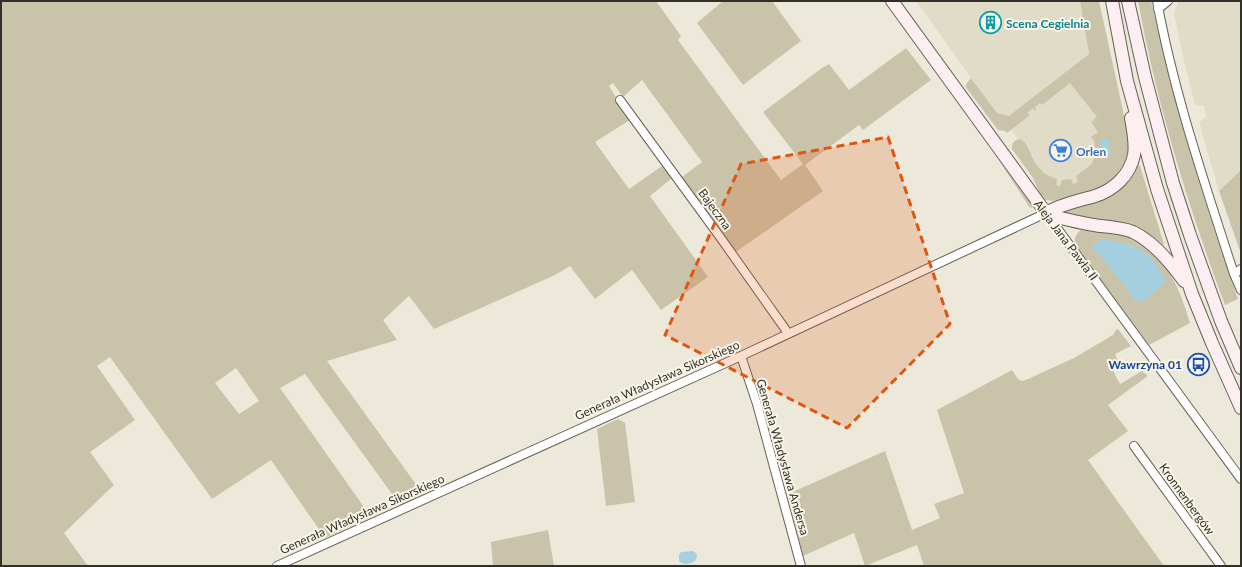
<svg xmlns="http://www.w3.org/2000/svg" width="1242" height="567" viewBox="0 0 1242 567" font-family="Lato,sans-serif">
  <style>
    .built { fill: #e0dcc7 }
    .green { fill: #c9c4a9; fill-rule: evenodd }
    .water { fill: #a5d0df }
    .lines { fill: none; stroke-linecap: round; stroke-linejoin: round }
    .street-casing { stroke: #646256; stroke-width: 10 }
    .secondary-casing { stroke: #646256; stroke-width: 14 }
    .street { stroke: #fff; stroke-width: 8 }
    .secondary { stroke: #fdeef2; stroke-width: 12 }
    .marked { fill: #df570e; fill-opacity: 0.2; stroke: #df570e; stroke-width: 3; stroke-dasharray: 8 5; stroke-linejoin: round }
    .labels { text-anchor: middle; dominant-baseline: central; stroke-width: 4; stroke-linejoin: round; paint-order: stroke }
    .culture-label { font-size: 12px; font-weight: bold; fill: #0d838f; stroke: #f9f6e8; text-anchor: start }
    .shop-label { font-size: 12px; font-weight: bold; fill: #366cbe; stroke: #f9f6e8; text-anchor: start }
    .street-label { font-size: 12px; fill: #312f2a; stroke: #f9f6e8 }
    .transit-label { font-size: 12px; font-weight: bold; fill: #164399; stroke: #f9f6e8; text-anchor: end }
  </style>
  <rect width="100%" height="100%" fill="#ece9db"/>
  <path class="built" d="M916,1H1080L1089,53L1114,152L1092,179L1056,192L1004,120L1009,116L997,114Z
    M1180,1H1241V170L1219,191L1199,123L1206,116L1204,106L1195,105L1182,52L1174,13L1178,3Z"/>
  <path class="green" d="M1,1H656L681,36L678,40L781,180L803,164L763,112L822,68L829,64L849,90L906,48L931,80L863,130L859,125L805,165L823,191L736,252L682,177L702,162L642,80L623,97L613,83L609,86L630,120L595,142L629,189L665,164L676,179L672,178L650,196L708,277L661,310L632,270L595,299L570,266L555,275L434,329L409,296L383,320L397,340L327,361L423,494L400,505L305,374L280,388L371,517L325,538L271,460L212,499L110,357L97,366L135,420L90,452L114,485L64,533L88,566H1ZM236,368L259,401L239,414L215,383Z
    M723,1H772L801,41L743,85L697,23Z
    M1080,1H1099L1129,138L1130,152L1125,169L1103,188L1053,201L1046,200L1041,196L1033,178L1012,149C1012,146 1012,143 1015,141C1025,133 1030,153 1033,159C1035,163 1039,168 1043,172C1047,176 1052,177 1057,179L1056,185L1060,186L1062,180L1071,179L1073,184L1078,182L1076,176L1092,164L1095,155L1102,154L1103,156L1100,140L1102,152L1095,153L1094,141L1091,137L1098,132L1091,122L1097,117L1070,83L1042,105L1040,103L1035,107L1036,110L1035,111L1033,108L1027,113L1030,115L1007,133L1005,131L998,130L965,86L971,78L997,113L1009,116L1089,54Z
    M1138,1H1151C1175,103 1203,201 1238,299L1225,305C1188,206 1157,105 1138,1Z
    M991,148L1034,206L1030,208Z
    M1138,165L1140,166L1164,244L1163,245C1153,236 1144,229 1131,225L1079,218L1064,214V211L1125,184Z
    M1241,170V254L1219,191Z
    M1084,228C1096,230 1118,232 1129,236C1165,249 1180,290 1190,323L1149,345L1075,248C1073,239 1076,232 1084,228Z
    M1118,329L1131,346L1115,354L1118,361L1110,365L1120,384L1142,371L1148,376L1108,405L1128,431L1088,460L1164,566H924L917,545L865,566L854,533L803,556L788,494L885,451L912,530L940,518L934,504L964,493L937,410L1012,370L1018,379L1022,381L1028,379L1074,358L1113,335L1116,330Z
    M618,419L625,423L635,502L606,506L597,429Z
    M548,530L554,566H493L491,542Z"/>
  <path class="water" d="M1109,139L1111,155L1102,156L1100,140Z
    M1102,240C1116,240 1135,245 1146,254C1155,261 1161,272 1166,282L1142,302H1136L1118,277L1091,245Z
    M693,551L697,554L696,560C691,564 684,566 679,561V555L681,552Z"/>
  <g class="lines">
    <defs>
      <path id="street" d="M1157,1C1174,94 1205,184 1234,274L1241,290
        M1158,9L1168,1
        M620,100L720,237L788,333
        M1234,274L1241,269
        M741,356L757,404L801,566
        M1134,446L1221,566
        M277,566L741,356L1046,213L1241,479"/>
      <path id="secondary" d="M892,1L1046,213
        M1112,1L1127,81L1157,189L1192,294L1212,343L1241,408
        M1128,1L1145,77L1173,183L1190,235L1221,321L1241,368
        M1046,213C1061,204 1078,201 1095,196C1114,190 1130,175 1134,155C1136,143 1133,130 1131,118
        M1046,213C1064,220 1081,223 1100,226C1111,227 1123,228 1133,232C1154,242 1171,263 1184,281"/>
    </defs>
    <use href="#street" class="street-casing"/>
    <use href="#secondary" class="secondary-casing"/>
    <use href="#street" class="street"/>
    <use href="#secondary" class="secondary"/>
  </g>
  <path class="marked" d="M888,137L950,324L847,428L665,335L741,164Z"/>
  <defs>
    <symbol id="building-ring" viewBox="-11 -11 22 22"><circle r="9.5" fill="#f9f6e8" stroke="#0f9aa8" stroke-width="1.5"/><path d="M-4-6H4V6H1V3H-1V6H-4ZM-2.5-4.3h1.7v1.8h-1.7ZM.8-4.3h1.7v1.8H.8ZM-2.5-1h1.7V.8h-1.7ZM.8-1h1.7V.8H.8Z" fill="#0f9aa8"/></symbol>
    <symbol id="supermarket-ring" viewBox="-11 -11 22 22"><circle r="9.5" fill="#f9f6e8" stroke="#3f7fe0" stroke-width="1.5"/><path d="M-6-5.5h2.5l.6 2H6L4.5 2H-2.5L-4.4-4H-6ZM-1.5 3.2a1.3 1.3 0 1 0 .1 0ZM3 3.2a1.3 1.3 0 1 0 .1 0Z" fill="#3f7fe0"/></symbol>
    <symbol id="bus-ring" viewBox="-11 -11 22 22"><circle r="9.5" fill="#f9f6e8" stroke="#1a4fb4" stroke-width="1.5"/><path d="M-5-6H5V4H4V6H2V4H-2V6H-4V4H-5ZM-3.5-4V0h7V-4ZM-3.5 1.2v1.5H-2V1.2ZM2 1.2v1.5H3.5V1.2Z" fill="#1a4fb4"/></symbol>
  </defs>
  <g fill-rule="evenodd">
    <use href="#building-ring" x="978" y="10" width="25" height="25"/>
    <use href="#supermarket-ring" x="1048" y="138" width="25" height="25"/>
    <use href="#bus-ring" x="1186" y="352" width="25" height="25"/>
  </g>
  <g class="labels">
    <g class="culture-label">
      <text x="1006" y="23">Scena Cegielnia</text>
    </g>
    <g class="shop-label">
      <text x="1076" y="151">Orlen</text>
    </g>
    <g class="street-label">
      <text transform="translate(715 209) rotate(54)">Bajeczna</text>
      <text transform="translate(1066 240) rotate(53)">Aleja Jana Pawła II</text>
      <text transform="translate(657 380) rotate(-24)">Generała Władysława Sikorskiego</text>
      <text transform="translate(783 457) rotate(74)">Generała Władysława Andersa</text>
      <text transform="translate(1187 499) rotate(54)">Kronnenbergów</text>
      <text transform="translate(362 514) rotate(-24)">Generała Władysława Sikorskiego</text>
    </g>
    <g class="transit-label">
      <text x="1182" y="364">Wawrzyna 01</text>
    </g>
  </g>
  <rect width="1242" height="567" fill="none" stroke="#312f2a" stroke-width="4"/>
</svg>
